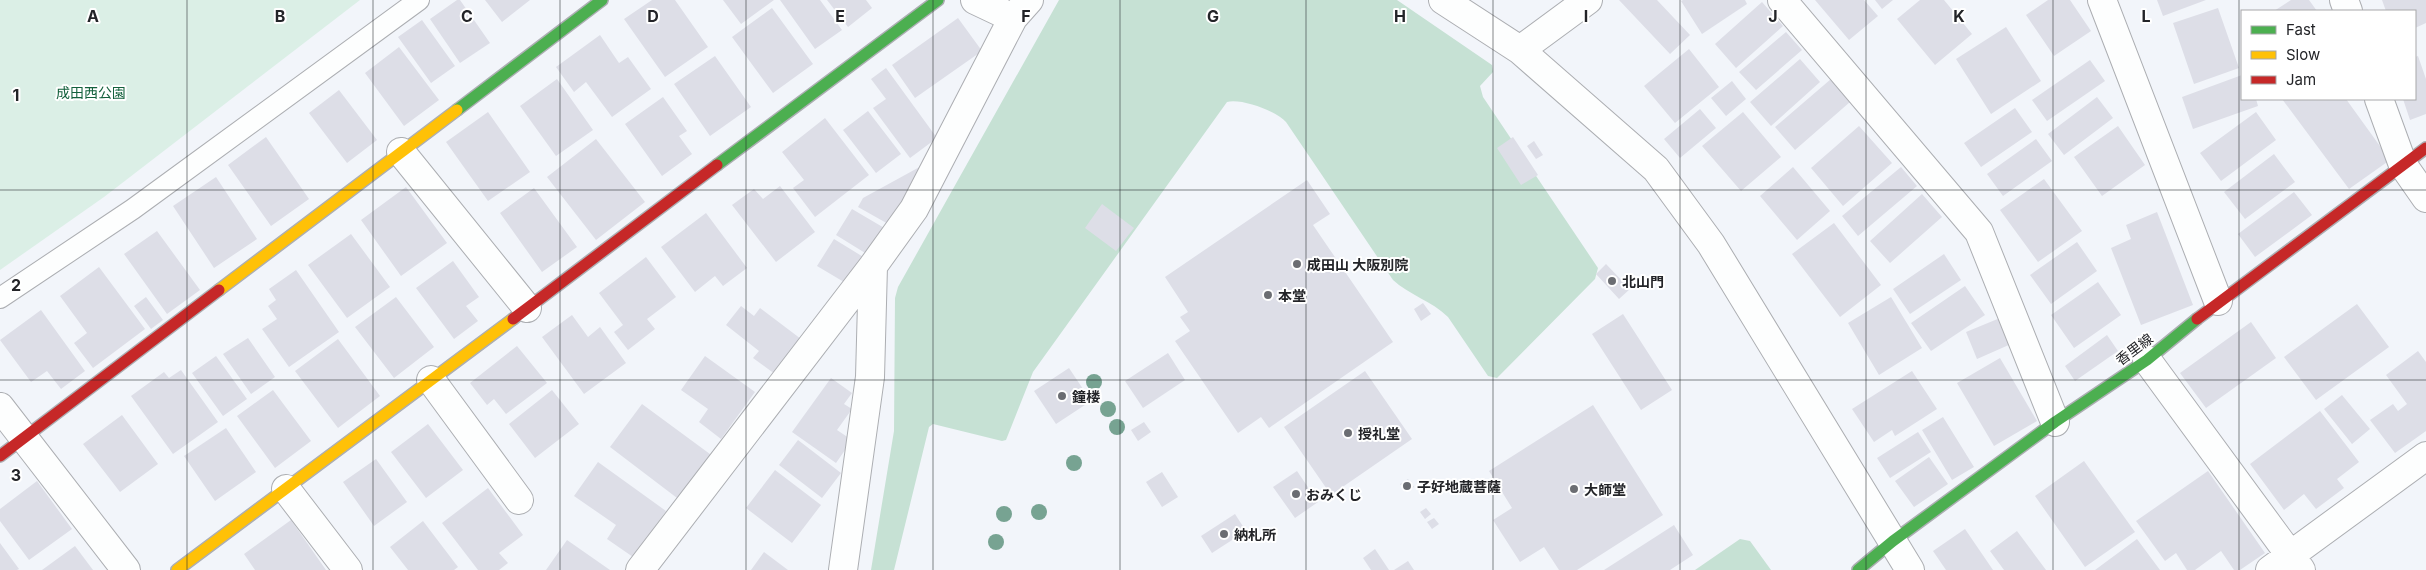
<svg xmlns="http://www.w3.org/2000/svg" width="2426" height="570" viewBox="0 0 2426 570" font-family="Inter,'Noto Sans JP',sans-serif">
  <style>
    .green { fill: #dbefe6 }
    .forest { fill: #c6e1d4 }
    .building { fill: #dddee7 }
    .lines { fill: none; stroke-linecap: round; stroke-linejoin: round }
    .lane-casing { stroke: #acaeb2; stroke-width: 22 }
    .street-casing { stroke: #acaeb2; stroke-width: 30 }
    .fast-casing { stroke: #acaeb2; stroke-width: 14 }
    .slow-casing { stroke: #acaeb2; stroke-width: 14 }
    .jam-casing { stroke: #acaeb2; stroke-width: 14 }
    .lane { stroke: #fdfefe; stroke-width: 20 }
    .street { stroke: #fdfefe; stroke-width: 28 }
    .fast { stroke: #4caf50; stroke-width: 11 }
    .slow { stroke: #ffc107; stroke-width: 11 }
    .jam { stroke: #c62828; stroke-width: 11 }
    .tree { fill: #77a392 }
    .grid { fill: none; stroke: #232428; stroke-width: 1; stroke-opacity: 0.55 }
    .poi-dot { fill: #6b6d72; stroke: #fff; stroke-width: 2 }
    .labels { text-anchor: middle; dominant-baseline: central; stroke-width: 4; stroke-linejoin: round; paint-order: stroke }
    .park-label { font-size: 14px; fill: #13603c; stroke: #fff }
    .poi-label { font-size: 14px; font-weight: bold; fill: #232428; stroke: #fff; text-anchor: start }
    .street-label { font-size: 14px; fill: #232428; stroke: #fff }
    .grid-label { font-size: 16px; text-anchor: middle; font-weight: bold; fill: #232428; stroke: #fff; stroke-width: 4; stroke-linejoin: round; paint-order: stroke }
  </style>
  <rect width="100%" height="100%" fill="#f2f5fa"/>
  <path class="green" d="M0,0H360L104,197L0,270Z"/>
  <path class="forest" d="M1059,0H1397L1492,65L1493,72L1480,86L1483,97L1598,268L1595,279L1497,378L1488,376L1448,317C1432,301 1409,295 1393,280L1286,122C1276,111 1241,98 1227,102L1033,372L1006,440L1002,441L933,424L929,427L894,570H871L894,431L895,298L898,287Z
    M1740,539L1750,541L1771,570H1695Z"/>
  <path class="building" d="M457,0H460L490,43L460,63L430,19Z
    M485,0H530L502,22Z
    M652,0H675L708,47L665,77L624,19Z
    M723,0H774L741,24Z
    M780,0H820L842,30L815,49Z
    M827,0H866L872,8L848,27Z
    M1619,0H1657L1690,35L1670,54Z
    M1683,0H1745L1747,4L1702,34L1681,1Z
    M1815,0H1864L1878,16L1849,40Z
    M1875,0H1893L1882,9Z
    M1920,0H1944L1972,34L1935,65L1897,19Z
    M2048,0H2070L2091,31L2054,56L2026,15Z
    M2157,0H2206L2163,16Z
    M2291,0H2309L2317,11H2274Z
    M2382,0H2426V23L2415,28V11H2386Z
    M1762,2L1783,26L1736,68L1715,44Z
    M772,8L813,64L773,93L732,37Z
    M2218,8L2239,68L2194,84L2173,23Z
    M958,18L982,51L915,98L892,65Z
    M422,20L455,66L431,83L398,37Z
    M2006,27L2041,81L1991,114L1956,59Z
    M1786,32L1802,50L1756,90L1739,72Z
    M600,35L619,63L628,57L651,89L612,117L586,82L574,92L556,67Z
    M399,47L439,100L404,126L365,73Z
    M1689,49L1719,87L1675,123L1644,86Z
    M715,56L751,107L710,136L674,84Z
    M2418,56L2426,79V114L2410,120L2403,99H2415V57Z
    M1800,59L1820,82L1771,126L1750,102Z
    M2090,60L2105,81L2047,121L2032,100Z
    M886,68L937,138L910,158L873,108L886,99L871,79Z
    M2242,75V99H2256L2258,106L2193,129L2182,97Z
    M557,79L593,130L556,156L520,106Z
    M1831,79L1850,102L1795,150L1775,127Z
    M1732,81L1746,99L1726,116L1711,98Z
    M339,90L377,140L347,163L309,113Z
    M663,97L687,131L679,136L692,154L662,176L625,124Z
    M2097,97L2113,118L2064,155L2048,134Z
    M2282,99H2346L2390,160L2349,189Z
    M2015,108L2032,132L1981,167L1964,143Z
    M1700,109L1716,128L1680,158L1664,139Z
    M868,111L901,154L876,173L843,130Z
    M488,112L530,172L488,201L446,142Z
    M1743,112L1781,157L1741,191L1702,146Z
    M2256,112L2276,140L2221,181L2200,153Z
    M825,118L869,175L815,217L793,188L804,180L782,152Z
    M1859,126L1892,163L1843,206L1811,168Z
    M2118,126L2145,165L2102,196L2074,157Z
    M266,137L309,199L271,226L228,165Z
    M1513,137L1538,175L1521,185L1497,148Z
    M596,139L645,202L596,240L547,177Z
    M2036,139L2052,161L2003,196L1987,174Z
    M1534,141L1543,155L1536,159L1527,146Z
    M2274,154L2295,182L2245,219L2224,192Z
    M925,164L890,225L858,207L863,198Z
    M1793,167L1830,211L1797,240L1760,196Z
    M1901,167L1917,186L1858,236L1842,216Z
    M216,177L257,239L214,268L173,206Z
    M2044,179L2082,231L2038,262L2000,210Z
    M1307,180L1330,214L1313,225L1393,342L1269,428L1261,417L1238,433L1175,341L1190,331L1180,317L1188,312L1165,277Z
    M780,186L815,232L776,262L732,205L754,189L763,199Z
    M406,187L447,243L401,276L361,220Z
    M534,188L577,247L542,272L500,213Z
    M2294,192L2312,215L2255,257L2238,234Z
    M1922,194L1942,217L1890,263L1870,241Z
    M1102,204L1134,228L1116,251L1085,228Z
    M852,209L886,229L870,256L836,235Z
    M2157,212L2193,305L2141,325L2111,248L2131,239L2126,225Z
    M706,213L747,268L723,286L715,276L695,292L661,247Z
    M1834,223L1881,285L1840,317L1792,254Z
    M157,231L200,290L167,314L124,254Z
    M351,234L390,287L347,318L308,265Z
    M834,239L865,258L849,285L817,266Z
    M2077,242L2097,271L2051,304L2030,275Z
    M1944,254L1961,280L1910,314L1893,289Z
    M646,257L676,297L647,319L655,329L628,350L614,332L623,325L599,293Z
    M453,261L479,297L466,306L478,321L454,339L416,288Z
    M1606,264L1630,289L1619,299L1596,274Z
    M99,267L145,329L93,368L74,343L87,333L60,296Z
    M296,270L339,332L289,367L262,329L277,319L268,306L276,300L269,289Z
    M2098,282L2121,315L2074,348L2051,315Z
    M1965,286L1985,315L1931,351L1911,323Z
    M146,297L163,320L151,329L134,306Z
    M396,297L434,347L394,378L355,327Z
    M1891,297L1922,348L1879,375L1848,323Z
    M1423,303L1431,314L1421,321L1414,309Z
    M2357,304L2389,347L2316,400L2284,357Z
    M741,306L754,316L760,308L805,342L779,377L753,358L759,351L726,325Z
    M41,310L85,371L61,389L47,371L31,382L0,340Z
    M1623,314L1672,390L1641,410L1592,334Z
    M572,315L588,337L600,327L626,363L584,394L542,337Z
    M2000,318L2011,344L1977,359L1966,332Z
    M2251,322L2276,358L2206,408L2180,373Z
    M2107,335L2118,351L2075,381L2065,366Z
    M248,338L275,377L251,394L223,354Z
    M338,339L380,396L338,428L295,371Z
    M517,346L547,383L506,414L494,399L487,405L470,383Z
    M2418,351L2426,362V431L2395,453L2370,420L2393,404L2398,411L2407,404L2386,375Z
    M1168,353L1185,380L1143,408L1125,381Z
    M216,356L247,399L223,416L192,373Z
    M705,356L755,392L721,439L699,422L708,409L681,390Z
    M2000,358L2037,421L1994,446L1957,383Z
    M1069,368L1091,401L1056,424L1034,391Z
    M181,370L218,422L173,454L131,396L164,372L169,378Z
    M1365,371L1412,439L1331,495L1284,427Z
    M1912,371L1937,409L1895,436L1892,430L1874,442L1852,409Z
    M831,378L852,393L844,404L852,409L837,430L852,440L836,463L792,432Z
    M273,390L311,441L275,468L237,416Z
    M552,390L579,424L535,458L509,424Z
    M2342,395L2370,429L2352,444L2324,409Z
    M642,404L714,457L681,501L610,447Z
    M1593,405L1663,515L1577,570H1559L1544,547L1520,562L1493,520L1512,508L1489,471Z
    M2320,411L2359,462L2337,479L2344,488L2316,509L2304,494L2284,510L2250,464Z
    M122,415L158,464L120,492L83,444Z
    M1943,417L1974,467L1952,480L1922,430Z
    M1144,422L1151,432L1138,441L1131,430Z
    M428,424L463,470L426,498L391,452Z
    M226,428L256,472L215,501L184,456Z
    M1918,432L1931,452L1890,478L1877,458Z
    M798,440L841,473L822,498L779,465Z
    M1929,457L1948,484L1914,507L1895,481Z
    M376,459L407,502L374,526L343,482Z
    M2084,461L2135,532L2085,567L2035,496Z
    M598,462L666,511L633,557L607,539L616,525L574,496Z
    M775,470L821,505L792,543L746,508Z
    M1297,471L1318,502L1295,518L1273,487Z
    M2208,471L2265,553L2240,570H2234L2221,551L2195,570H2187L2176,553L2165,561L2136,521Z
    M1162,472L1178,497L1162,507L1146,482Z
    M1408,479L1414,487L1406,492L1400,484Z
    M37,481L72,529L29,560L0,521V509Z
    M488,488L523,535L499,553L508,563L499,570H478L442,523Z
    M1426,508L1431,514L1425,519L1420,512Z
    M1235,514L1246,531L1212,553L1201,536Z
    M1434,518L1439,524L1432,529L1427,522Z
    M291,520L326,570H255L244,554Z
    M423,521L458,567L454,570H408L390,547Z
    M1674,525L1693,555L1670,570H1604Z
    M1965,529L1993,570H1946L1933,551Z
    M2017,531L2046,570H2004L1990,551Z
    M2137,539L2160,570H2095Z
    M567,540L610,570H546Z
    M0,543L19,569L17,570H0Z
    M75,546L93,570H42Z
    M1375,549L1389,570H1371L1363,558Z
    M764,552L788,570H751Z
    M1408,561L1414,570H1394Z"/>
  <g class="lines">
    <defs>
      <path id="lane" d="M0,298L133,209L419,0"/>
      <path id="street" d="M975,0L1013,18
        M1443,0L1520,50L1656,169L1711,244L1910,570
        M1782,0L1979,232L2055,422
        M2102,0L2218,301
        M2344,0L2348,11
        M1520,50L1588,0
        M2379,99L2403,165L2426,198
        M401,152L527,308
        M2147,360L2301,570
        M431,380L519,500
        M0,407L126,570
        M286,489L348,570
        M640,570L873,266
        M843,570L870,377L873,266L914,209L1013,18L1029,0
        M2270,570L2426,456"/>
      <path id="fast" d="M457,110L602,0
        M717,165L938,0
        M1858,570L1893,541L2055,422L2147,360L2197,319"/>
      <path id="slow" d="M219,290L457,110
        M177,570L513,319"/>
      <path id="jam" d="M513,319L717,165
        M2197,319L2426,148
        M0,456L219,290"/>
    </defs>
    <use href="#lane" class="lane-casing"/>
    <use href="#street" class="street-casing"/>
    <use href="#fast" class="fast-casing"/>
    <use href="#slow" class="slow-casing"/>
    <use href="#jam" class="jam-casing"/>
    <use href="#lane" class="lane"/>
    <use href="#street" class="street"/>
    <use href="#fast" class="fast"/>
    <use href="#slow" class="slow"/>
    <use href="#jam" class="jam"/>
  </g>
  <g class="tree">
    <circle cx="1094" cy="382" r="8"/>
    <circle cx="1108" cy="409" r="8"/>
    <circle cx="1117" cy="427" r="8"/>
    <circle cx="1074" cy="463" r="8"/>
    <circle cx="1039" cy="512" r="8"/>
    <circle cx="1004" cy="514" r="8"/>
    <circle cx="996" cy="542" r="8"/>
  </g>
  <path class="grid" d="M187,0V570M373,0V570M560,0V570M746,0V570M933,0V570M1120,0V570M1306,0V570M1493,0V570M1680,0V570M1866,0V570M2053,0V570M2239,0V570M0,190H2426M0,380H2426"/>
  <g class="poi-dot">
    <circle cx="1297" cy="264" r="5"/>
    <circle cx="1612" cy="281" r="5"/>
    <circle cx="1268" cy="295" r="5"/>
    <circle cx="1062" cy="396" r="5"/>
    <circle cx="1348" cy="433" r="5"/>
    <circle cx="1407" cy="486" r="5"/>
    <circle cx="1574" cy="489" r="5"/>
    <circle cx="1296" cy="494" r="5"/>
    <circle cx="1224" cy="534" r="5"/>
  </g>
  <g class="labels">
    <g class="park-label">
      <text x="91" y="92">成田西公園</text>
    </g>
    <g class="poi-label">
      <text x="1307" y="264">成田山 大阪別院</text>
      <text x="1622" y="281">北山門</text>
      <text x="1278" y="295">本堂</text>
      <text x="1072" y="396">鐘楼</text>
      <text x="1358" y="433">授礼堂</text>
      <text x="1417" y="486">子好地蔵菩薩</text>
      <text x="1584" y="489">大師堂</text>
      <text x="1306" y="494">おみくじ</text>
      <text x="1234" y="534">納札所</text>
    </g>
    <g class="street-label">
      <text transform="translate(2134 349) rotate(-37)">香里線</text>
    </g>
  </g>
  <g class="grid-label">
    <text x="93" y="22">A</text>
    <text x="280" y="22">B</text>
    <text x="467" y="22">C</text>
    <text x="653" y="22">D</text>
    <text x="840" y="22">E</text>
    <text x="1026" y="22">F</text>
    <text x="1213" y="22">G</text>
    <text x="1400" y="22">H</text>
    <text x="1586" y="22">I</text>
    <text x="1773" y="22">J</text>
    <text x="1959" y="22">K</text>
    <text x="2146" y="22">L</text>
    <text x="16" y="101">1</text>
    <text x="16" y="291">2</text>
    <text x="16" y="481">3</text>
  </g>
  <rect x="2241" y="10" width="175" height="90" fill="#ffffff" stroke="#a7a7a9"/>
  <rect x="2251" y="26" width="25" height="8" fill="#4caf50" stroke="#a7a7a9"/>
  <text x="2286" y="35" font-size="15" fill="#232428">Fast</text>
  <rect x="2251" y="51" width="25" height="8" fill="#ffc107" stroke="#a7a7a9"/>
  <text x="2286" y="60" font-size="15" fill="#232428">Slow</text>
  <rect x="2251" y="76" width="25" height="8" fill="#c62828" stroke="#a7a7a9"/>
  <text x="2286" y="85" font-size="15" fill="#232428">Jam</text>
</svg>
